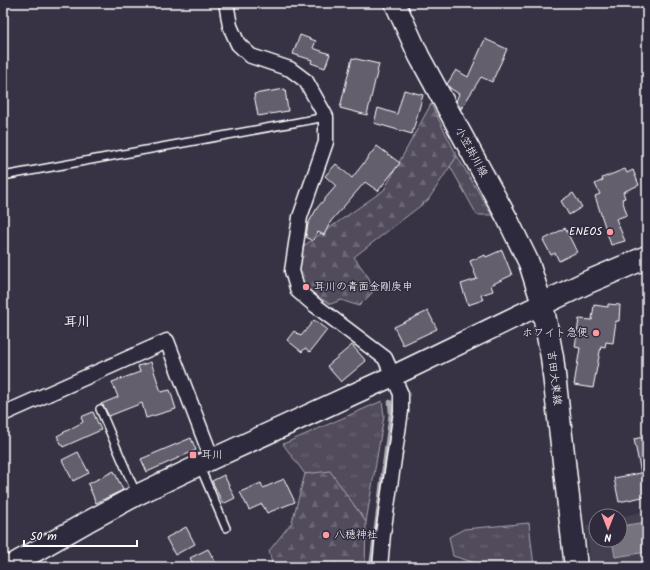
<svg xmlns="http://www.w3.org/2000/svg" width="650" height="570" viewBox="0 0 650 570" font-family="Kalam,'Klee One',sans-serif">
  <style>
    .built { fill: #444051 }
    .grass { fill: url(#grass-tufts); stroke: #a8a6ae }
    .forest { fill: url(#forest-firs); stroke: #a8a6ae }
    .water { fill: #76737f; stroke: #adabb2 }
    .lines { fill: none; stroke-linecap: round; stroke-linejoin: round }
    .stream { stroke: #adabb2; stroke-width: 4.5 }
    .building { fill: #635f6d; stroke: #fff }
    .lane-casing { stroke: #fff; stroke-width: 10 }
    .street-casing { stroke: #fff; stroke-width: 17 }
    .secondary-casing { stroke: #fff; stroke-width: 23 }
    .primary-casing { stroke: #fff; stroke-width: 25 }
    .lane { stroke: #2f2a3d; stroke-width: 7 }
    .street { stroke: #2f2a3d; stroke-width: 14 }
    .secondary { stroke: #2f2a3d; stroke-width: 20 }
    .primary { stroke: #2f2a3d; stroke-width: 22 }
    .poi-dot { fill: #ff9aa2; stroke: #2f2a3d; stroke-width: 1.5 }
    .labels { text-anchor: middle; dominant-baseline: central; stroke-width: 3; stroke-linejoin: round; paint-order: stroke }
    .street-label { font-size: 11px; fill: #fff; stroke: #2f2a3d }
    .poi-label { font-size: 11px; fill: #fff; stroke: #2f2a3d; text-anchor: start }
    .quarter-label { font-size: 13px; font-weight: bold; fill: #fff; stroke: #2f2a3d }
  </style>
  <defs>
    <pattern id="grass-tufts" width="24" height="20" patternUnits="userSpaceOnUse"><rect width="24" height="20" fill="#514c5c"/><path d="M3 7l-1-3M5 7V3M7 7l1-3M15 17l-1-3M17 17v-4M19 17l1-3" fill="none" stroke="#6b6774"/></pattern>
    <pattern id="forest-firs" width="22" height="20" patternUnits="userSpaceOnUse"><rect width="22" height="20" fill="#514c5c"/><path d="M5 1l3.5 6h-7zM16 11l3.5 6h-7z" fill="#6b6774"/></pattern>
  </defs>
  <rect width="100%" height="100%" fill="#373345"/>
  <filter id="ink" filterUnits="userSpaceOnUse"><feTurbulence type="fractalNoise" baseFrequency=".025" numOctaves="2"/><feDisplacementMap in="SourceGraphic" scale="8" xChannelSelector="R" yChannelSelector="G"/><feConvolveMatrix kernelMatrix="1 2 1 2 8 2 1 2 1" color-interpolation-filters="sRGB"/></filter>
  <g filter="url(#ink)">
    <path class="built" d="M647,511V567H591L586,525L596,523V540H620V517Z"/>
    <path class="grass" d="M457,156L492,215H477L450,166Z
      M382,401L384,416L366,522L330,472L305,474L283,444Z
      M529,523L534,567H476L475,563L453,556L449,537L464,529Z"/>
    <path class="forest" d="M431,104L457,156L428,200L354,257L369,278L372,293L359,306L341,300L331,304C319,298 304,289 300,275C298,267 302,255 302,247L384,190Z
      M330,471L366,522L365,567H273L269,551L292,522L305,474Z"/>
    <path class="water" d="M647,522V552L615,557L612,540H620V526Z"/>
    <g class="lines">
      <path class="stream" d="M371,567L391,413L390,402"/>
    </g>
    <path class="building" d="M300,35L316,41L313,48L330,54L325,68L311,63L312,60L293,54Z
      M485,39L507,49L492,82L481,77L461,109L456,101L459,94L450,88L447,84L456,70L468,77Z
      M352,58L379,64L367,115L340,108Z
      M285,89L288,111L258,116L254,94Z
      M404,90L423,95L412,134L374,123L378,108L397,114Z
      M377,146L400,163L378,191L365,182L331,221L324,235L318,232L312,241L306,237L308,224L317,208L336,186L325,176L336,164L352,178Z
      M625,169L627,173L633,170L639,185L623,192L625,198L622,199L627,215L616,219L625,241L611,245L595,196L600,194L595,184L603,180L602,178Z
      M573,193L582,207L569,215L561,201Z
      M565,228L577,252L559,261L555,253L551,255L543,240Z
      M502,250L512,275L491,285L493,291L481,295L483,300L468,305L461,284L477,279L470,261L485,255L486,257Z
      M608,304L620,305L619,321H616L613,343L606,342L605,347L601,346L593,388L574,385L580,348L575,347L579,319L592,320L594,305L608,307Z
      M428,311L437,329L403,345L394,327Z
      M314,320L327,330L310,352L305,348L302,352L287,340L294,331L301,336Z
      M352,345L366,361L341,382L327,366Z
      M151,362L161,392L170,390L176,409L146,418L142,403L109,416L104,407L101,404L118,397L112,382L140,372L138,366Z
      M93,412L101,430L63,447L57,436L83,422L81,417Z
      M647,436V496L619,502L614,478L641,473L634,439Z
      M191,438L196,450L147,472L141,459Z
      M78,452L89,473L73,481L62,460Z
      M114,471L123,490L96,503L88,484Z
      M224,475L235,498L223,504L212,481Z
      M284,479L295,502L267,513L262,504L249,510L240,492L261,483L263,488Z
      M186,527L195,544L175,555L166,538Z
      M208,549L218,567H195L190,558Z"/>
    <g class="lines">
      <defs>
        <path id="lane" d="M3,176L326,117
          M100,409L136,493
          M200,467L226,528"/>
        <path id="street" d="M228,3L227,8L230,26L238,44L251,56L290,69L306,81L326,117V142L300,217L292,271L298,291L316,306L385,358L401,394V411L383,534L380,567
          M3,414L167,341L212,459"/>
        <path id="secondary" d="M8,567L87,522L137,495L212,459L393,376L542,304L529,263L507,218L419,56L395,3"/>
        <path id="primary" d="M576,567L552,357L542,304L588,282L647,257"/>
      </defs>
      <use href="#lane" class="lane-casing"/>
      <use href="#street" class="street-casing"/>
      <use href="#secondary" class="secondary-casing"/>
      <use href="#primary" class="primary-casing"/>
      <use href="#lane" class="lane"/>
      <use href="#street" class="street"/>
      <use href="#secondary" class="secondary"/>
      <use href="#primary" class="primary"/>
    </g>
  </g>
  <g class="poi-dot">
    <circle cx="610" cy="232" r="4"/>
    <circle cx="306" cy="287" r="4"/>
    <circle cx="596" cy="333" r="4"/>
    <rect x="189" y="451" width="8" height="8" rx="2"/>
    <circle cx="326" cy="535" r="4"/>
  </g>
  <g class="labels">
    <g class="street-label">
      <text transform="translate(471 152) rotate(61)">小笠掛川線</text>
      <text transform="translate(554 378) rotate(83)">吉田大東線</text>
    </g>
    <g class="poi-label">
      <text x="602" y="232" text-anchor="end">ENEOS</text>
      <text x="314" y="287">耳川の青面金剛庚申</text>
      <text x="588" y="333" text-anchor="end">ホワイト急便</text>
      <text x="201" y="455">耳川</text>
      <text x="334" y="535">八穂神社</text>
    </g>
    <g class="quarter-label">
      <text x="77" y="322">耳川</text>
    </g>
  </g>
  <rect width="650" height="570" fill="none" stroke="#2f2a3d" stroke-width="16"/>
  <rect x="8" y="8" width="634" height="554" fill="none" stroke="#fff" stroke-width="1.5" filter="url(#ink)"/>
  <g transform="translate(608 528) rotate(180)"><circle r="19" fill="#2f2a3d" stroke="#827f8b"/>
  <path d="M0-3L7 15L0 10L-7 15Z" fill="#ff9aa2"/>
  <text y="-6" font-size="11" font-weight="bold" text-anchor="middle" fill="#ffffff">N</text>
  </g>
  <path d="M24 540v6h113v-6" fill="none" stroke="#ffffff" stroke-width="2"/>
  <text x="30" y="540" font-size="12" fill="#ffffff" stroke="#2f2a3d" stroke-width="3" paint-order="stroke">50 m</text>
</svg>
